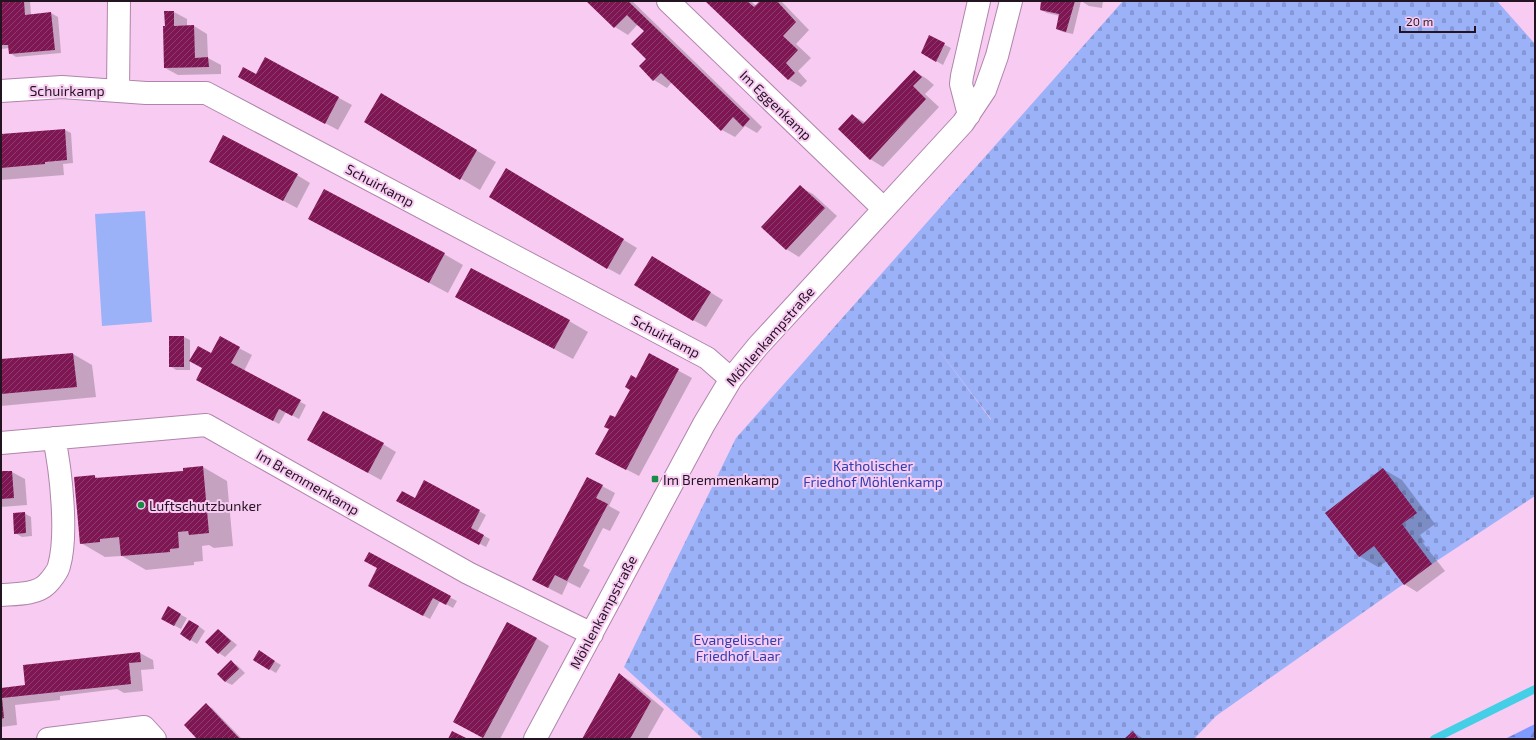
<svg xmlns="http://www.w3.org/2000/svg" width="1536" height="740" viewBox="0 0 1536 740" font-family="'Exo 2',sans-serif">
  <style>
    .grass { fill: #9bb1f8 }
    .forest { fill: url(#forest-firs) }
    .cemetery { fill: url(#cemetery-stones); fill-rule: evenodd }
    .shadow { fill: #0003 }
    .lines { fill: none; stroke-linecap: round; stroke-linejoin: round }
    .stream { stroke: #45cfe6; stroke-width: 8 }
    .building { fill: url(#building-hatch) }
    .minor-casing { stroke: #af85aa; stroke-width: 24 }
    .minor { stroke: #fff; stroke-width: 22 }
    .poi-dot { fill: #188b44; stroke: #f8cbf2; stroke-width: 1.5 }
    .labels { text-anchor: middle; dominant-baseline: central; stroke-width: 4; stroke-linejoin: round; paint-order: stroke }
    .street-label { font-size: 14px; fill: #241422; stroke: #f8cbf2 }
    .park-label { font-size: 14px; fill: #2f3fb0; stroke: #f8cbf2 }
    .poi-label { font-size: 14px; fill: #241422; stroke: #f8cbf2; text-anchor: start }
  </style>
  <defs>
    <pattern id="forest-firs" width="22" height="20" patternUnits="userSpaceOnUse"><rect width="22" height="20" fill="#7f9bff"/><path d="M5 1l3.5 6h-7zM16 11l3.5 6h-7z" fill="#687dce"/></pattern>
    <pattern id="cemetery-stones" width="16" height="16" patternUnits="userSpaceOnUse"><rect width="16" height="16" fill="#9bb1f8"/><path d="M2 7V4a2 2 0 0 1 4 0v3zM10 15v-3a2 2 0 0 1 4 0v3z" fill="#8597d4"/></pattern>
    <pattern id="building-hatch" width="6" height="6" patternUnits="userSpaceOnUse"><rect width="6" height="6" fill="#7e1653"/><path d="M-1 1l2-2M0 6l6-6M5 7l2-2" fill="none" stroke="#8e3e6e"/></pattern>
  </defs>
  <rect width="100%" height="100%" fill="#f8cbf2"/>
  <path class="grass" d="M145,211L152,322L102,326L95,214Z"/>
  <path class="forest" d="M1535,724V739H1505Z"/>
  <path class="cemetery" d="M1123,1H1497L1535,44V496L1432,564L1216,716L1194,739H703L624,667L736,438ZM930,338L991,419V420Z"/>
  <path class="shadow" d="M1,1H30L31,15L51,13L58,17L61,53L16,57L10,53L9,48L1,49Z
    M587,1H632L762,127L757,133L745,126L735,137L722,130L672,82L667,88L654,80L640,66L648,59L645,31L638,24L628,35L615,27Z
    M707,1H751L756,6L761,1H781L809,30L796,44L811,58L798,71L807,81L801,87L788,79Z
    M1043,1H1081L1073,34L1063,32L1057,29L1060,16L1047,13L1041,10Z
    M1081,1H1103L1102,8L1089,6Z
    M174,12L187,19V26H194L207,34L208,58L221,65V74L178,75L165,68L166,27Z
    M930,37L951,48L943,65L922,53Z
    M265,58L352,105L338,130L252,84Z
    M914,71L927,79L934,85L925,94L939,107L883,167L870,159L852,115L866,123Z
    M400,105L496,162L480,190L365,122Z
    M65,130L71,133L73,163L63,164L64,175L1,180V135Z
    M223,169L297,175L310,183L297,208Z
    M520,177L637,248L620,275L607,268Z
    M800,187L813,194L837,216L799,257L786,249Z
    M328,229L444,254L463,265L448,293Z
    M665,265L723,300L706,327L693,320Z
    M476,308L569,321L588,332L573,359Z
    M184,337L190,340V370H176L170,366Z
    M220,338L252,355L244,371L306,405L299,419L286,412L279,424L229,397L212,354Z
    M73,354L92,365L96,397L1,406V360Z
    M649,355L692,378L639,476L610,461L616,419Z
    M383,444L396,452L381,480L321,447Z
    M203,467L227,481L233,546L214,548L209,545L202,546L203,561L194,562V565L146,570L122,556L105,557L81,543L94,476L100,479L184,471Z
    M1383,469L1402,480L1435,524L1420,535L1425,542L1423,543L1445,571L1417,592L1404,584L1387,561L1378,567L1359,556Z
    M1,472H12L25,479L27,505L1,507Z
    M425,482L486,515L477,532L490,539L486,547L404,504L415,499Z
    M602,486L615,493L609,506L620,512L610,531L603,528L583,566L590,570L580,588L568,582L562,595L546,587Z
    M24,513L31,517L32,536L22,537L15,533Z
    M369,554L457,601L453,608L440,601L430,619L375,590L379,568Z
    M168,608L187,618L181,629L162,619Z
    M196,624L205,631L197,644L181,634Z
    M218,630L224,634L237,645L225,657L219,653L207,642Z
    M536,638L549,646L500,739H486L467,729Z
    M259,652L281,665L276,673L254,660Z
    M140,653L153,660L154,669L141,670L143,691L124,693L117,689L60,696V700L15,705L17,725L1,727V689L26,686Z
    M231,662L237,665L245,673L232,685L226,682L218,674Z
    M619,674L632,682L664,709L647,739H583Z
    M206,705L212,708L242,739H198Z
    M1133,732L1144,739H1125Z"/>
  <g class="lines">
    <path class="stream" d="M1434,739L1535,689"/>
  </g>
  <path class="building" d="M1,1H24L25,15L51,12L55,50L9,54L8,45H1Z
    M586,1H628L750,119L743,127L733,117L721,131L661,73L653,81L639,66L646,59L631,44L644,31L635,23L627,15L614,28Z
    M705,1H747L754,7L760,1H777L796,22L783,36L798,50L786,63L795,73L788,80Z
    M1041,1H1075L1066,32L1056,29L1059,14L1040,10Z
    M164,11H174V26L194,25L195,58L208,57L209,67L164,68L163,26H165Z
    M929,35L945,43L936,62L921,53Z
    M265,57L339,97L325,124L238,77L243,67L256,74Z
    M914,70L922,77L913,86L926,99L870,160L838,129L852,114L863,124Z
    M381,93L477,150L460,180L364,122Z
    M65,129L67,160L45,162V164L1,168V134Z
    M223,135L298,174L283,201L209,162Z
    M506,168L624,239L607,269L489,197Z
    M800,185L825,208L786,250L761,227Z
    M324,189L445,253L429,283L308,219Z
    M652,256L711,292L693,321L634,285Z
    M471,268L570,320L554,349L455,297Z
    M169,336H184V367H169Z
    M220,336L240,347L231,363L301,400L292,416L279,409L273,421L196,380L202,368L189,361L198,346L211,353Z
    M73,353L77,387L1,394V359Z
    M649,353L679,369L626,470L595,454L609,429L604,427L610,415L615,417L630,390L625,387L631,375L636,378Z
    M323,411L384,443L368,473L307,440Z
    M203,466L209,533L189,535L188,531L178,532L179,548L170,549V552L121,556L119,537L100,539V542L80,544L74,477L95,475V478L183,471V468Z
    M1383,468L1417,513L1402,524L1432,564L1404,585L1374,546L1359,557L1325,513Z
    M1,471H12L14,498L1,499Z
    M587,477L603,485L596,498L608,504L567,581L555,575L548,588L532,580Z
    M424,480L480,510L471,528L484,535L479,545L396,501L402,491L415,498Z
    M25,512L26,533L14,534L13,513Z
    M369,552L451,596L446,605L433,598L423,616L368,586L377,568L364,561Z
    M168,606L181,614L174,626L161,619Z
    M189,620L199,626L190,641L180,634Z
    M507,622L537,638L483,738L453,722Z
    M218,629L231,641L218,654L205,642Z
    M259,650L275,661L269,670L253,660Z
    M140,652L141,662L129,663L131,684L2,698L4,718L1,719V688L25,685L23,665Z
    M231,660L239,669L225,682L217,674Z
    M619,673L651,701L630,739H582Z
    M206,703L221,719L240,739H197L184,725Z
    M452,731L468,739H448Z
    M1133,731L1139,739H1124Z"/>
  <g class="lines">
    <defs>
      <path id="minor" d="M668,1L884,209
        M118,90L119,1
        M1,91L62,87L146,93H206L707,358L731,379
        M969,115L961,84L962,76L979,1
        M1,443L206,425L468,573L592,634
        M1,595C16,594 36,595 47,584C51,580 58,571 59,566C68,535 61,471 54,438
        M48,739L144,727L155,739
        M535,739L704,424L731,379L758,346L963,123L985,90L997,56L1011,1"/>
    </defs>
    <use href="#minor" class="minor-casing"/>
    <use href="#minor" class="minor"/>
  </g>
  <g class="poi-dot">
    <rect x="651" y="475" width="8" height="8" rx="2"/>
    <circle cx="141" cy="505" r="4"/>
  </g>
  <g class="labels">
    <g class="street-label">
      <text x="67" y="90">Schuirkamp</text>
      <text transform="translate(776 105) rotate(44)">Im Eggenkamp</text>
      <text transform="translate(380 185) rotate(28)">Schuirkamp</text>
      <text transform="translate(666 336) rotate(28)">Schuirkamp</text>
      <text transform="translate(770 336) rotate(-49)">Möhlenkampstraße</text>
      <text transform="translate(308 482) rotate(30)">Im Bremmenkamp</text>
      <text transform="translate(603 612) rotate(-62)">Möhlenkampstraße</text>
    </g>
    <g class="park-label">
      <text x="873" y="465">Katholischer<tspan x="873" dy="16">Friedhof Möhlenkamp</tspan></text>
      <text x="738" y="639">Evangelischer<tspan x="738" dy="16">Friedhof Laar</tspan></text>
    </g>
    <g class="poi-label">
      <text x="663" y="479">Im Bremmenkamp</text>
      <text x="149" y="505">Luftschutzbunker</text>
    </g>
  </g>
  <rect width="1536" height="740" fill="none" stroke="#241422" stroke-width="4"/>
  <path d="M1400 26v6h75v-6" fill="none" stroke="#241422" stroke-width="2"/>
  <text x="1406" y="26" font-size="12" fill="#241422" stroke="#f8cbf2" stroke-width="3" paint-order="stroke">20 m</text>
</svg>
